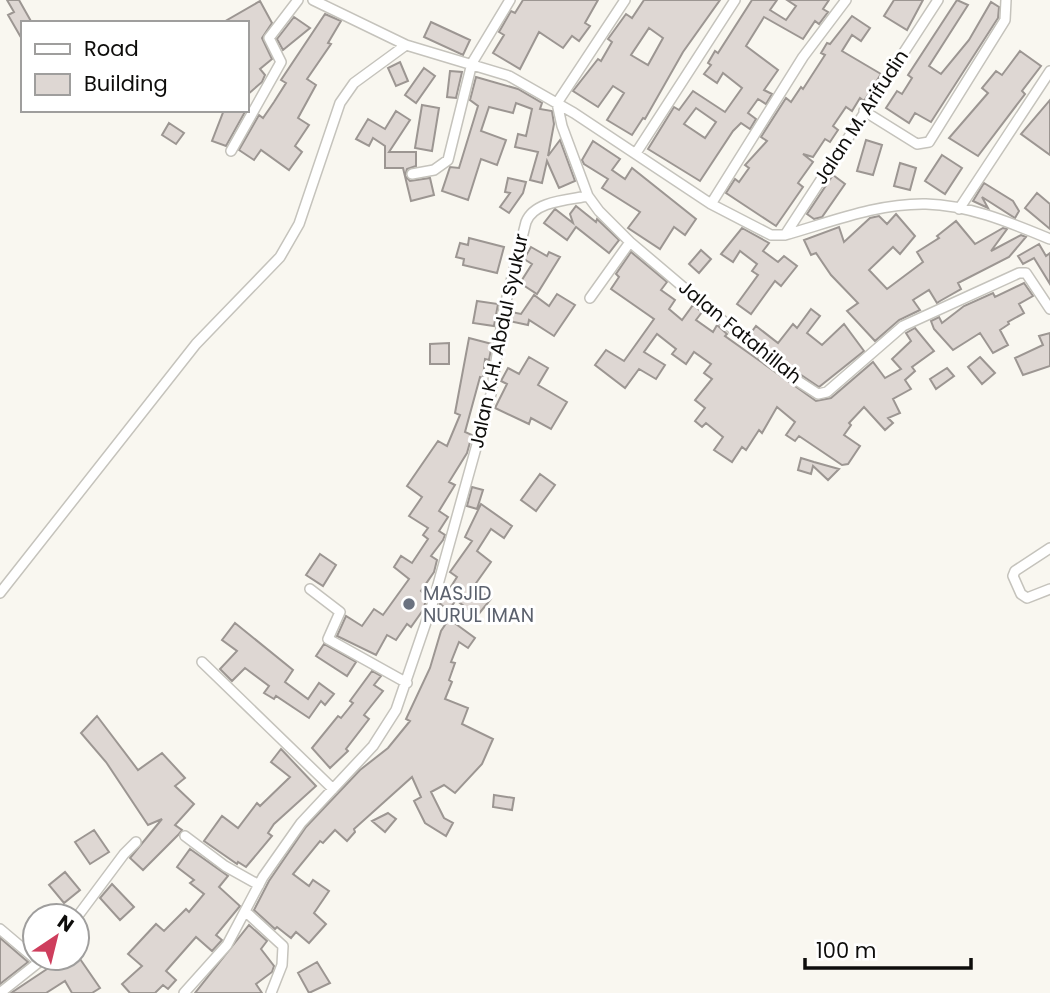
<svg xmlns="http://www.w3.org/2000/svg" width="1050" height="993" viewBox="0 0 1050 993" font-family="Poppins,sans-serif">
  <style>
    .building { fill: #ded7d3; stroke: #9c9692; stroke-width: 2; fill-rule: evenodd }
    .lines { fill: none; stroke-linecap: round; stroke-linejoin: round }
    .minor-casing { stroke: #c5c3bc; stroke-width: 12 }
    .minor { stroke: #fff; stroke-width: 9 }
    .worship-dot { fill: #6b7280; stroke: #fff; stroke-width: 2.5 }
    .labels { text-anchor: middle; dominant-baseline: central; stroke-width: 6; stroke-linejoin: round; paint-order: stroke }
    .street-label { font-size: 19px; fill: #0e0d0b; stroke: #fff }
    .worship-label { font-size: 19px; fill: #5b616d; stroke: #fff; text-anchor: start }
  </style>
  <rect width="100%" height="100%" fill="#f9f7f0"/>
  <path class="building" d="M7,0H19L32,23H23V41L8,15L14,12Z
    M523,0H598L585,23L590,26L579,41L572,36L563,48L539,32L520,69L493,53L504,35L499,32L511,11L515,13Z
    M644,0H720L683,52L645,119L643,118L632,135L607,120L624,93L613,86L598,107L573,91L598,59L601,61L612,42L608,39L626,14L632,18ZM649,28L663,38L648,65L631,55Z
    M752,0H777L770,10L786,20L796,6L787,0H829L823,9L828,12L819,24L815,21L803,39L764,17L746,46L778,70L764,90L772,94L766,104L758,99L748,113L756,119L750,129L741,123L733,131L700,181L648,149L674,107L679,110L693,91L725,112L742,88L723,73L717,83L704,74L711,65L708,63L715,51L718,53ZM696,108L716,122L705,138L684,124Z
    M894,0H923L907,30L884,16Z
    M957,0L968,5L929,66L941,74L969,40L991,2L999,7L998,18L931,122L915,113L909,123L886,108L897,91L902,94L912,78L908,75Z
    M260,1L272,23L262,38L272,59L260,69L265,75L262,82L247,95V23H222Z
    M325,14L341,21L328,43L331,44L307,79L316,85L298,118L309,125L295,146L302,152L289,170L261,150L254,160L239,150L259,115L263,118L274,102L286,83L281,80Z
    M852,16L870,28L861,41L852,35L842,51L881,74L864,101L860,98L852,111L846,107L833,126L838,130L830,142L825,139L813,157L803,154L813,162L798,183L803,187L776,226L726,193L735,179L739,182L749,168L745,165L767,141L761,137L786,98L791,102L801,87L803,89L825,55L821,53L827,43L830,44Z
    M294,17L310,28L283,50L277,39Z
    M431,22L470,40L463,55L424,37Z
    M1020,51L1041,66L1022,91L1025,94L978,156L949,138L988,93L982,88L996,71L1002,75Z
    M400,62L408,81L396,86L388,68Z
    M424,68L435,76L416,103L405,95Z
    M450,71L462,72L456,98L447,97Z
    M476,77L518,89L542,103L540,109L552,111L554,124L548,156L560,140L575,181L559,188L547,161L542,183L530,180L538,152L515,147L518,134L526,136L532,109L516,103L513,113L489,107L481,131L506,140L497,165L481,159L468,200L442,191L450,167L459,168L478,106L470,100Z
    M1050,100V155L1021,134Z
    M422,105L439,108L432,151L415,148Z
    M224,110H246L226,146L212,141Z
    M396,111L410,120L389,152H416V166L407,169L405,176L410,181L430,178L434,195L411,201L403,168H385V146L373,138L369,146L356,139L368,119L385,129Z
    M169,123L184,133L176,144L162,135Z
    M866,140L882,145L873,175L857,171Z
    M593,141L620,159L612,170L625,179L632,168L696,219L685,235L674,227L660,249L628,228L640,212L602,188L608,179L584,164L582,160Z
    M942,155L962,168L945,194L925,181Z
    M900,163L916,168L910,190L894,186Z
    M833,175L845,184L822,217L814,219L807,214Z
    M508,178L526,182L523,193L509,213L500,207L510,193L505,192Z
    M984,183L1013,201L1019,211L1015,218L982,197L988,208L973,201Z
    M1037,193L1050,204V229L1025,208Z
    M576,206L596,222L597,219L619,240L609,253L576,227L567,240L544,223L555,209L573,223L570,214Z
    M896,214L915,236L900,254L893,247L869,270L887,289L923,262L917,252L939,238L937,236L956,221L975,244L1003,228L1007,229L991,251L1021,235L1026,237L1009,257L958,283L961,289L940,301L937,303L929,290L913,300L920,310L899,320L875,341L847,311L858,303L831,275L816,253L811,255L804,240L839,227L844,242L870,218L879,216L887,224Z
    M742,228L769,243L763,251L778,262L784,256L797,266L781,286L775,281L751,314L737,304L758,275L752,271L757,264L740,251L733,262L721,254Z
    M469,238L504,247L497,273L463,265L464,259L456,257L460,243L468,245Z
    M1039,244L1046,256L1050,253V284L1034,258L1023,264L1018,256Z
    M531,247L547,256L549,252L560,257L537,294L520,283L532,264L524,259Z
    M701,250L711,259L699,273L689,264Z
    M631,252L667,282L661,290L675,300L669,309L682,320L693,305L702,312L696,320L713,332L717,325L727,334L725,336L816,401L831,398L873,362L885,378L901,369L892,359L911,341L906,333L915,328L934,351L912,367L915,371L905,380L911,389L893,399L900,413L888,418L893,423L885,430L864,407L849,423L851,425L844,435L860,446L848,464L842,465L799,436L795,441L786,435L795,422L777,407L762,433L759,430L746,450L742,447L732,462L714,450L723,437L706,423L702,427L695,421L705,408L695,400L712,379L704,373L711,364L694,352L686,364L672,354L676,349L657,334L644,352L665,365L656,379L639,369L625,388L595,365L606,350L624,361L654,319L611,289L619,277L616,274Z
    M1024,283L1033,296L1019,304L1024,313L1008,322L1009,324L1000,330L1008,345L993,353L980,333L953,350L934,329L931,321L939,317L942,323L964,306L993,293L995,297Z
    M557,294L575,305L554,336L529,320L528,325L509,321L511,312L521,314L534,295L549,306Z
    M477,301L498,304L494,326L473,323Z
    M811,309L820,316L807,333L822,345L844,324L864,351L819,387L785,364L750,334L756,326L778,343L793,324L797,328Z
    M1050,333V366L1023,375L1015,358L1043,345L1039,336Z
    M469,338L492,344L489,360L485,359L483,378L480,377L465,432L472,435L467,453L449,482L455,485L439,511L448,517L439,531L445,535L443,540L431,556L437,560L434,572L421,591L427,597L423,610L411,627L407,624L396,640L387,635L376,655L337,636L346,616L362,626L374,609L383,615L409,579L394,567L401,556L412,563L428,539L423,535L428,528L409,516L422,497L407,486L438,441L447,446L460,415L455,413Z
    M449,343V364H430V344Z
    M529,357L548,368L538,385L567,402L551,429L531,418L529,424L495,408L507,384L501,381L508,368L519,374Z
    M980,357L995,373L982,384L968,367Z
    M947,368L954,376L936,389L930,379Z
    M801,458L814,462L839,469L828,480L813,466L811,474L798,470Z
    M540,474L555,485L536,511L521,500Z
    M472,487L483,490L477,509L467,506Z
    M481,504L512,526L504,538L491,529L477,551L491,562L474,586L491,599L477,616L456,600L449,610L440,604L457,577L450,572L472,541L465,537Z
    M320,554L336,565L323,586L306,575Z
    M449,619L475,638L468,648L459,642L451,662L455,663L449,680L452,682L445,699L468,708L462,724L493,739L482,764L455,793L444,785L431,792L444,818L453,823L446,836L425,823L414,801L421,797L412,777L354,829L355,832L347,841L335,830L323,843L320,841L293,874L309,886L313,880L329,891L314,913L326,924L309,943L296,932L291,938L277,927L275,929L254,910L269,881L306,827L360,770L388,748L410,721L406,719L430,668L441,631Z
    M235,623L293,670L285,682L308,699L319,683L334,694L325,705L321,701L309,718L276,696L274,699L264,693L269,686L245,668L232,681L220,669L237,651L222,640Z
    M324,644L356,662L347,676L316,656Z
    M372,671L381,676L374,685L383,691L364,715L369,719L346,749L348,751L330,768L312,748L338,716L341,718L353,703L350,701Z
    M97,716L138,770L162,753L185,778L175,786L194,804L175,825L182,830L178,835L143,870L130,858L162,819L148,825L106,762L81,733Z
    M281,749L316,786L274,824L268,833L272,836L246,867L238,862L237,864L204,841L222,816L238,828L257,803L260,806L290,777L271,762Z
    M494,795L514,798L512,810L493,807Z
    M388,813L396,819L385,832L372,821Z
    M94,830L109,852L90,864L75,842Z
    M190,849L228,876L219,887L240,906L216,935L222,940L212,951L196,937L166,971L176,980L168,989L163,985L155,993H130L122,984L142,966L128,954L156,924L164,931L186,909L189,912L204,894L190,883L194,880L177,867Z
    M65,872L80,890L64,903L49,885Z
    M112,884L134,907L120,920L100,898Z
    M249,925L267,941L261,949L274,966L272,972L256,984L262,993H195Z
    M0,938L28,962L0,984Z
    M78,956L100,988L92,993H72L65,981L46,993H11L53,965L56,969Z
    M317,962L330,983L309,993L298,973Z"/>
  <g class="lines">
    <defs>
      <path id="minor" d="M313,0L406,45L509,76L574,113L711,204L771,235H785C831,222 878,203 926,204C969,205 1011,223 1050,239
        M625,0L557,103L562,126L588,196L599,211L630,242L781,370L818,394L827,392L903,326L1019,273H1026L1050,309
        M864,111L917,144L929,142L1005,20L1006,0
        M231,151L281,62L269,38L298,0
        M636,153L735,0
        M412,174L434,170L448,160L472,63L510,0
        M711,204L803,57L846,0
        M959,209L1050,71
        M785,235L938,0
        M590,298L630,242
        M1050,548L1015,571L1013,576L1021,594L1027,598L1050,589
        M310,589L340,612L328,639L407,683
        M0,593L196,344L280,257L299,224L340,103L354,83L406,45
        M202,662L333,789
        M185,836L225,866L259,885
        M246,912L283,946L282,965L271,993
        M77,917L124,854L136,842
        M0,929L39,962L0,993
        M184,993L227,945L263,877L301,823L373,746L396,710L434,599L491,394L504,309L526,222C534,201 568,200 588,196"/>
    </defs>
    <use href="#minor" class="minor-casing"/>
    <use href="#minor" class="minor"/>
  </g>
  <circle class="worship-dot" cx="409" cy="604" r="7"/>
  <g class="labels">
    <g class="street-label">
      <text transform="translate(861 117) rotate(-57)">Jalan M. Arifudin</text>
      <text transform="translate(740 332) rotate(39)">Jalan Fatahillah</text>
      <text transform="translate(499 341) rotate(-78)">Jalan K.H. Abdul Syukur</text>
    </g>
    <g class="worship-label">
      <text x="423" y="593">MASJID<tspan x="423" dy="22">NURUL IMAN</tspan></text>
    </g>
  </g>
  <rect x="21" y="21" width="228" height="91" fill="#ffffff" stroke="#9f9e9d" stroke-width="2"/>
  <rect x="35" y="44" width="35" height="10" fill="#ffffff" stroke="#9f9e9d" stroke-width="2"/>
  <text x="84" y="56" font-size="21" fill="#0e0d0b">Road</text>
  <rect x="35" y="74" width="35" height="21" fill="#ded7d3" stroke="#9f9e9d" stroke-width="2"/>
  <text x="84" y="91" font-size="21" fill="#0e0d0b">Building</text>
  <g transform="translate(56 937) rotate(35)"><circle r="33" fill="#ffffff" stroke="#9f9e9d" stroke-width="2"/>
  <path d="M0-5L12 26L0 18L-12 26Z" fill="#ce3e5d"/>
  <text y="-10" font-size="19" font-weight="bold" text-anchor="middle" fill="#0e0d0b">N</text>
  </g>
  <path d="M805 958v10h166v-10" fill="none" stroke="#0e0d0b" stroke-width="3.5"/>
  <text x="816" y="958" font-size="21" fill="#0e0d0b" stroke="#ffffff" stroke-width="5" paint-order="stroke">100 m</text>
</svg>
